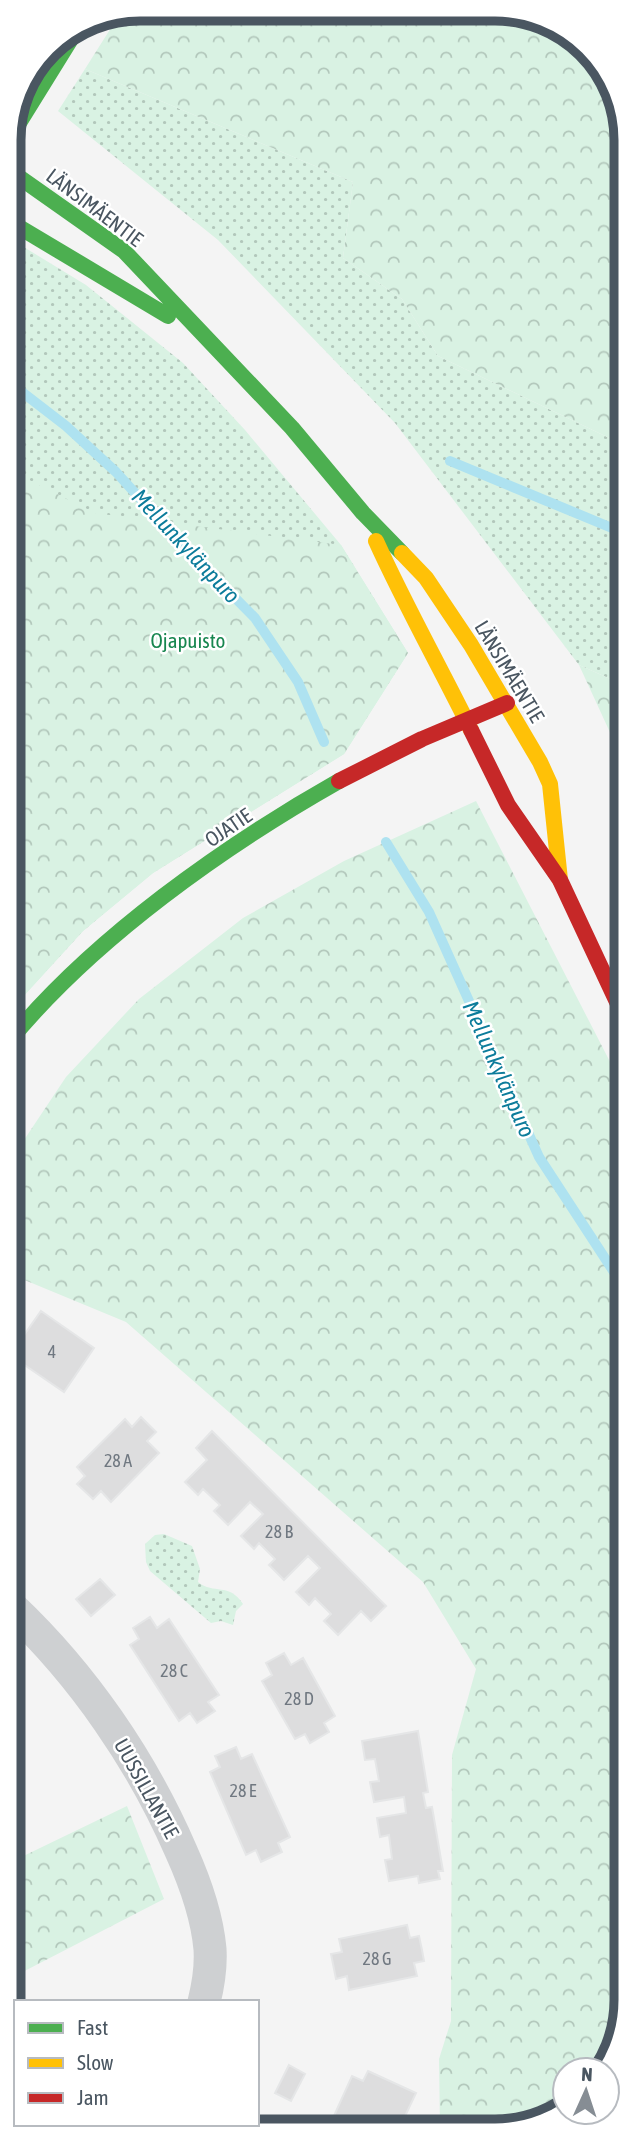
<svg xmlns="http://www.w3.org/2000/svg" width="635" height="2140" viewBox="0 0 635 2140" font-family="'Asap Condensed',sans-serif">
  <style>
    .grass { fill: url(#grass-dots) }
    .forest { fill: url(#forest-crowns) }
    .lines { fill: none; stroke-linecap: round; stroke-linejoin: round }
    .stream { stroke: #aee2f0; stroke-width: 10 }
    .building { fill: #ddddde; stroke: #e5e6e7; stroke-width: 2 }
    .street { stroke: #ced0d2; stroke-width: 33 }
    .fast { stroke: #4caf50; stroke-width: 16 }
    .slow { stroke: #ffc107; stroke-width: 16 }
    .jam { stroke: #c62828; stroke-width: 16 }
    .labels { text-anchor: middle; dominant-baseline: central; stroke-width: 5; stroke-linejoin: round; paint-order: stroke }
    .number-label { font-size: 18px; fill: #707881 }
    .street-label { font-size: 21px; fill: #4a5661; stroke: #fff }
    .park-label { font-size: 21px; fill: #17864f; stroke: #fff }
    .water-label { font-size: 23px; font-style: italic; fill: #0c7c9b; stroke: #fff }
    .rim { fill: none; stroke: #4a5661; stroke-width: 9 }
  </style>
  <defs>
    <pattern id="grass-dots" width="8" height="8" patternUnits="userSpaceOnUse" patternTransform="scale(1.75)"><rect width="8" height="8" fill="#d9f2e3"/><path d="M2 2h.1M6 6h.1" fill="none" stroke="#b2c7bb" stroke-width="1.8" stroke-linecap="round"/></pattern>
    <pattern id="forest-crowns" width="20" height="18" patternUnits="userSpaceOnUse" patternTransform="scale(1.75)"><rect width="20" height="18" fill="#d9f2e3"/><path d="M2 6a3 3 0 1 1 6 0M12 15a3 3 0 1 1 6 0" fill="none" stroke="#b2c7bb"/></pattern>
  </defs>
  <rect width="100%" height="100%" fill="#f4f4f4"/>
  <path class="grass" d="M491,11H521L581,43Z
    M85,69L353,182L343,258L402,299L438,356L624,445V685L579,665L395,423L218,240L58,111Z
    M9,238L86,285L183,363L245,430L341,545L408,653L344,754L153,873L83,931L10,1011Z
    M164,1534L192,1546L200,1569L198,1582C214,1595 229,1582 243,1604L236,1611L233,1625L221,1621L211,1623L150,1571L146,1562L145,1544L155,1535Z"/>
  <path class="forest" d="M140,9L491,11L588,47L624,114V445L438,356L402,299L343,258L353,182L85,69L121,12Z
    M9,470L95,513L341,545L408,653L344,754L153,873L83,931L10,1011Z
    M579,665L624,685L625,765Z
    M476,801L625,1091L626,2009L601,2070H565V2103L521,2129H440L439,2059L451,2021L452,1755L476,1669L423,1582L126,1322L10,1274V1161L66,1077L139,999L243,918L344,861Z
    M127,1806L164,1899L11,1978V1862Z"/>
  <g class="lines">
    <path class="stream" d="M9,382L66,426L116,472L173,535L255,618L298,682L324,742
      M450,461L624,533
      M386,842L429,912L539,1157L625,1289"/>
  </g>
  <path class="building" d="M41,1311L94,1348L64,1392L10,1355Z
    M141,1417L156,1432L147,1441L159,1453L111,1502L101,1491L93,1499L77,1484L85,1476L77,1467L125,1419L132,1427Z
    M212,1431L386,1606L371,1621L361,1611L338,1635L324,1621L331,1614L315,1598L309,1605L296,1592L320,1568L308,1556L284,1580L269,1565L275,1559L259,1543L254,1549L241,1536L263,1514L250,1502L228,1525L214,1511L220,1505L203,1489L198,1495L185,1482L207,1460L196,1448Z
    M100,1579L115,1595L91,1616L76,1599Z
    M150,1617L157,1628L169,1619L219,1695L208,1702L215,1711L197,1723L190,1713L179,1721L130,1645L139,1639L133,1628Z
    M284,1653L291,1665L303,1658L335,1716L324,1723L329,1732L310,1743L305,1734L295,1739L262,1681L272,1675L266,1663Z
    M418,1731L428,1792L423,1793L426,1808L432,1807L443,1871H438L440,1879L419,1883L418,1876L389,1881L385,1860L392,1859L389,1835L380,1837L377,1818L406,1813L404,1797L374,1802L370,1782L379,1781L375,1759L365,1760L362,1741Z
    M236,1747L241,1759L252,1754L290,1837L278,1843L282,1852L261,1862L256,1850L246,1855L210,1772L220,1767L215,1756Z
    M407,1925L410,1938L419,1936L422,1950L424,1961L414,1963L417,1976L349,1990L347,1976L336,1979L331,1954L342,1952L339,1939Z
    M289,2065L305,2074L291,2101L275,2093Z
    M368,2071L416,2093L399,2129H328L352,2076L363,2081Z
    M106,2124H121L120,2129H114Z"/>
  <g class="lines">
    <path class="street" d="M11,1607C83,1675 142,1761 181,1851C195,1882 207,1915 210,1949C211,1965 208,1986 204,2002
      M157,2129L159,2124"/>
    <path class="fast" d="M9,139L79,26
      M9,170L124,251L292,428L363,513L402,553
      M9,221L168,316
      M10,1040C94,938 224,846 339,781"/>
    <path class="slow" d="M376,541C405,605 440,667 471,730
      M402,553L426,578L471,645L540,762L550,784L560,880"/>
    <path class="jam" d="M471,730L508,805L560,880L625,1019
      M339,781L422,739L507,703"/>
  </g>
  <g class="labels">
    <g class="number-label">
      <text x="52" y="1351">4</text>
      <text x="118" y="1460">28 A</text>
      <text x="279" y="1531">28 B</text>
      <text x="174" y="1670">28 C</text>
      <text x="299" y="1698">28 D</text>
      <text x="243" y="1790">28 E</text>
      <text x="377" y="1958">28 G</text>
    </g>
    <g class="street-label">
      <text transform="translate(95 207) rotate(37)">LÄNSIMÄENTIE</text>
      <text transform="translate(510 671) rotate(59)">LÄNSIMÄENTIE</text>
      <text transform="translate(228 827) rotate(-34)">OJATIE</text>
      <text transform="translate(147 1788) rotate(61)">UUSSILLANTIE</text>
    </g>
    <g class="park-label">
      <text x="188" y="640">Ojapuisto</text>
    </g>
    <g class="water-label">
      <text transform="translate(186 546) rotate(47)">Mellunkylänpuro</text>
      <text transform="translate(499 1069) rotate(66)">Mellunkylänpuro</text>
    </g>
  </g>
  <path d="M0 0H635V2140H0ZM140 21H495A119 119 0 0 1 614 140V2000A119 119 0 0 1 495 2119H140A119 119 0 0 1 21 2000V140A119 119 0 0 1 140 21Z" fill="#fff" fill-rule="evenodd"/>
  <path class="rim" d="M140 21H495A119 119 0 0 1 614 140V2000A119 119 0 0 1 495 2119H140A119 119 0 0 1 21 2000V140A119 119 0 0 1 140 21Z"/>
  <rect x="14" y="2000" width="245" height="126" fill="#ffffff" stroke="#b7bbc0" stroke-width="2"/>
  <rect x="28" y="2023" width="35" height="10" fill="#4caf50" stroke="#b7bbc0" stroke-width="2"/>
  <text x="77" y="2035" font-size="21" fill="#4a5661">Fast</text>
  <rect x="28" y="2058" width="35" height="10" fill="#ffc107" stroke="#b7bbc0" stroke-width="2"/>
  <text x="77" y="2070" font-size="21" fill="#4a5661">Slow</text>
  <rect x="28" y="2093" width="35" height="10" fill="#c62828" stroke="#b7bbc0" stroke-width="2"/>
  <text x="77" y="2105" font-size="21" fill="#4a5661">Jam</text>
  <g transform="translate(586 2091) rotate(3)"><circle r="33" fill="#ffffff" stroke="#b7bbc0" stroke-width="2"/>
  <path d="M0-5L12 26L0 18L-12 26Z" fill="#868d94"/>
  <text y="-10" font-size="19" font-weight="bold" text-anchor="middle" fill="#4a5661">N</text>
  </g>
</svg>
